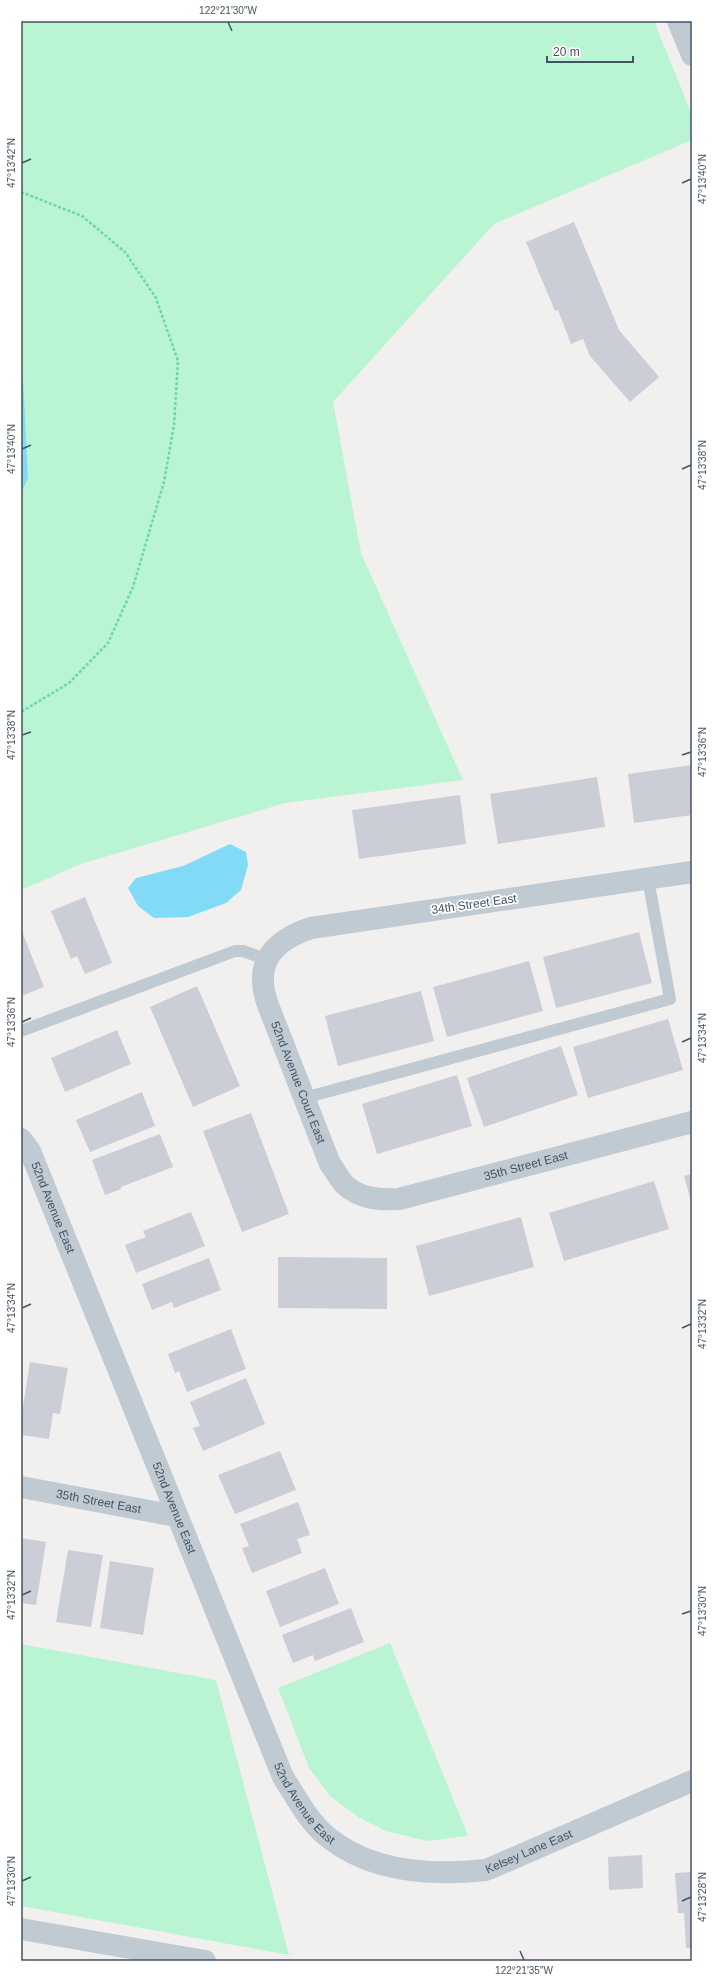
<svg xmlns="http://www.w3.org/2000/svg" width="713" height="1982" viewBox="0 0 713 1982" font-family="Helvetica,sans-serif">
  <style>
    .green { fill: #b9f5d2 }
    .water { fill: #81dbf6 }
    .building { fill: #cbced6 }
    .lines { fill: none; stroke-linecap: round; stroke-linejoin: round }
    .path { stroke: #6dd7a6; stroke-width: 2.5; stroke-dasharray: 3 2; stroke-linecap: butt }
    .service { stroke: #bfcad3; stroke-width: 12 }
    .minor { stroke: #bfcad3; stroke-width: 22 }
    .tertiary { stroke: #bfcad3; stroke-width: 22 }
    .ticks { fill: none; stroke: #455260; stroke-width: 1.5 }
    .labels { text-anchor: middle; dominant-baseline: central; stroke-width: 3.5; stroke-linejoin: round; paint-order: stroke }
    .street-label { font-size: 12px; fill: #455260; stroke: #fff }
    .neatline { fill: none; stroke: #455260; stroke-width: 1.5 }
    .ticks-label { font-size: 10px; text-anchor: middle; fill: #455260 }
  </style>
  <rect width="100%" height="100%" fill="#f2efef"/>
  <path class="green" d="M21,21H654L692,115V140L494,224L333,402L361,553L463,780L285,803L81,864L21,890Z
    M390,1643L468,1836L428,1841L386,1831L358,1817L330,1796L309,1768L278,1688Z
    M21,1644L216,1680L289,1955L21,1906Z"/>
  <path class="water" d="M21,376L23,378L28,478L21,493Z
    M230,844L246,852L248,865L241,890L226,903L188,917L154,918L138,906L128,888L136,878L183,866Z"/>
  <path class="building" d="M574,222L619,330L659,377L630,402L590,356L583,339L571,344L558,310L555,311L526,242Z
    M692,765V815L634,823L628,774Z
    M597,777L605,827L498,844L490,794Z
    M460,795L466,844L359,859L352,810Z
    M85,897L112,963L85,974L77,956L71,959L51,911Z
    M21,929L44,987L21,996Z
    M639,932L652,983L556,1008L543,957Z
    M529,961L543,1011L447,1037L433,987Z
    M197,986L240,1086L193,1107L150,1007Z
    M421,991L434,1041L338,1066L325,1016Z
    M668,1019L683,1070L588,1098L573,1047Z
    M117,1030L131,1064L65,1092L51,1058Z
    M561,1046L578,1095L484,1127L467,1078Z
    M457,1075L472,1126L377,1154L362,1104Z
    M142,1092L155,1126L90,1152L76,1120Z
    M251,1113L289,1214L242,1232L203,1131Z
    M160,1134L173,1167L121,1187V1189L105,1195L92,1160Z
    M692,1174V1204L684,1176Z
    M654,1181L669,1229L564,1261L549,1213Z
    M191,1212L205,1246L136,1273L125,1245L146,1237L143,1231Z
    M521,1217L534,1267L429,1296L416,1246Z
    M278,1257L387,1258V1309L278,1308Z
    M209,1258L221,1290L174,1308L172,1302L152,1310L142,1284Z
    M231,1329L246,1369L187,1392L179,1371L175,1373L168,1354Z
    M30,1362L68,1368L60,1414L53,1413L49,1439L21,1435V1419Z
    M246,1378L265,1424L203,1451L193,1428L200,1426L190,1402Z
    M280,1451L296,1490L235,1514L218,1475Z
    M298,1502L310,1535L297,1539L302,1553L252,1573L242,1548L249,1546L240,1524Z
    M21,1538L46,1542L36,1605L21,1603Z
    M68,1550L103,1555L91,1627L56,1622Z
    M110,1561L154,1568L143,1635L100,1628Z
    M325,1568L339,1604L280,1627L266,1591Z
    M351,1608L364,1642L315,1661L313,1655L293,1663L282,1635Z
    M642,1855L643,1888L609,1890L608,1857Z
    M692,1872V1948H686L684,1913H678L675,1873Z"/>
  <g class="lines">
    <path class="path" d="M21,192L82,216L125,252L156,298L178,361L174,425L164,482L133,587L108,643L69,683L21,712"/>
    <path class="service" d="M21,1031L235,951H243L268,960
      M304,1098L670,999L648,879"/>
    <g class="minor">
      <path d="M678,21L692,55"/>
      <path id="s1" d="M692,872L311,928C272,941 253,964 268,1005L330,1164C335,1170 339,1179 345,1185C360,1199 380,1200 399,1199L692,1122"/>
      <path id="s2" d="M21,1139L30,1151L283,1777C296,1797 309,1823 329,1838C373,1873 432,1876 486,1870L692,1781"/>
      <path id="s3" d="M21,1487L176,1516"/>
    </g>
    <path class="tertiary" d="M21,1929L205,1961"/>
  </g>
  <path class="ticks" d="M228,22L232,31M22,163L31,159M682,183L691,179M22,449L31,445M682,469L691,465M22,735L31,732M682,755L691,752M22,1022L31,1018M682,1042L691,1038M22,1308L31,1304M682,1328L691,1324M22,1595L31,1591M682,1614L691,1611M22,1881L31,1877M682,1901L691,1897M520,1951L524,1960"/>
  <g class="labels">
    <g class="street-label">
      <text transform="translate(474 904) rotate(-8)">34th Street East</text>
      <text stroke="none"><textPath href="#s1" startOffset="570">52nd Avenue Court East</textPath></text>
      <text stroke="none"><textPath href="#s1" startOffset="872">35th Street East</textPath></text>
      <text stroke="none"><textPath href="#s2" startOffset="76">52nd Avenue East</textPath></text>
      <text stroke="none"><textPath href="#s3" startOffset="79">35th Street East</textPath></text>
      <text stroke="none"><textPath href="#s2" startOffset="400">52nd Avenue East</textPath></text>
      <text stroke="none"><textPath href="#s2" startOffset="724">52nd Avenue East</textPath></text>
      <text stroke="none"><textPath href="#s2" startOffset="978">Kelsey Lane East</textPath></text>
    </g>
  </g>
  <rect width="713" height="1982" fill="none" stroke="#ffffff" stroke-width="44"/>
  <path d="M547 56v6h86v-6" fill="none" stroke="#455260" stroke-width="2"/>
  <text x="553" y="56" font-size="12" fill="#455260" stroke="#ffffff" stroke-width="3" paint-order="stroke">20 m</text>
  <rect x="22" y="22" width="669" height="1938" class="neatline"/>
  <g class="ticks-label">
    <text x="228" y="14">122°21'30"W</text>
    <text transform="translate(11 163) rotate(-90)" y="4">47°13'42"N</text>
    <text transform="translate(702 179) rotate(-90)" y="4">47°13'40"N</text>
    <text transform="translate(11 449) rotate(-90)" y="4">47°13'40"N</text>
    <text transform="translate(702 465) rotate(-90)" y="4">47°13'38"N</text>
    <text transform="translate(11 735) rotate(-90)" y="4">47°13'38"N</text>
    <text transform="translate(702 752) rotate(-90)" y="4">47°13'36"N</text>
    <text transform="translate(11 1022) rotate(-90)" y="4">47°13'36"N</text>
    <text transform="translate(702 1038) rotate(-90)" y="4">47°13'34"N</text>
    <text transform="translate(11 1308) rotate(-90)" y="4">47°13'34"N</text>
    <text transform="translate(702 1324) rotate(-90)" y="4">47°13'32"N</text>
    <text transform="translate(11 1595) rotate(-90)" y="4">47°13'32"N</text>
    <text transform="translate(702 1611) rotate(-90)" y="4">47°13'30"N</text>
    <text transform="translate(11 1881) rotate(-90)" y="4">47°13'30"N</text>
    <text transform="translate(702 1897) rotate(-90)" y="4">47°13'28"N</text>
    <text x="524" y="1974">122°21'35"W</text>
  </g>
</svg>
